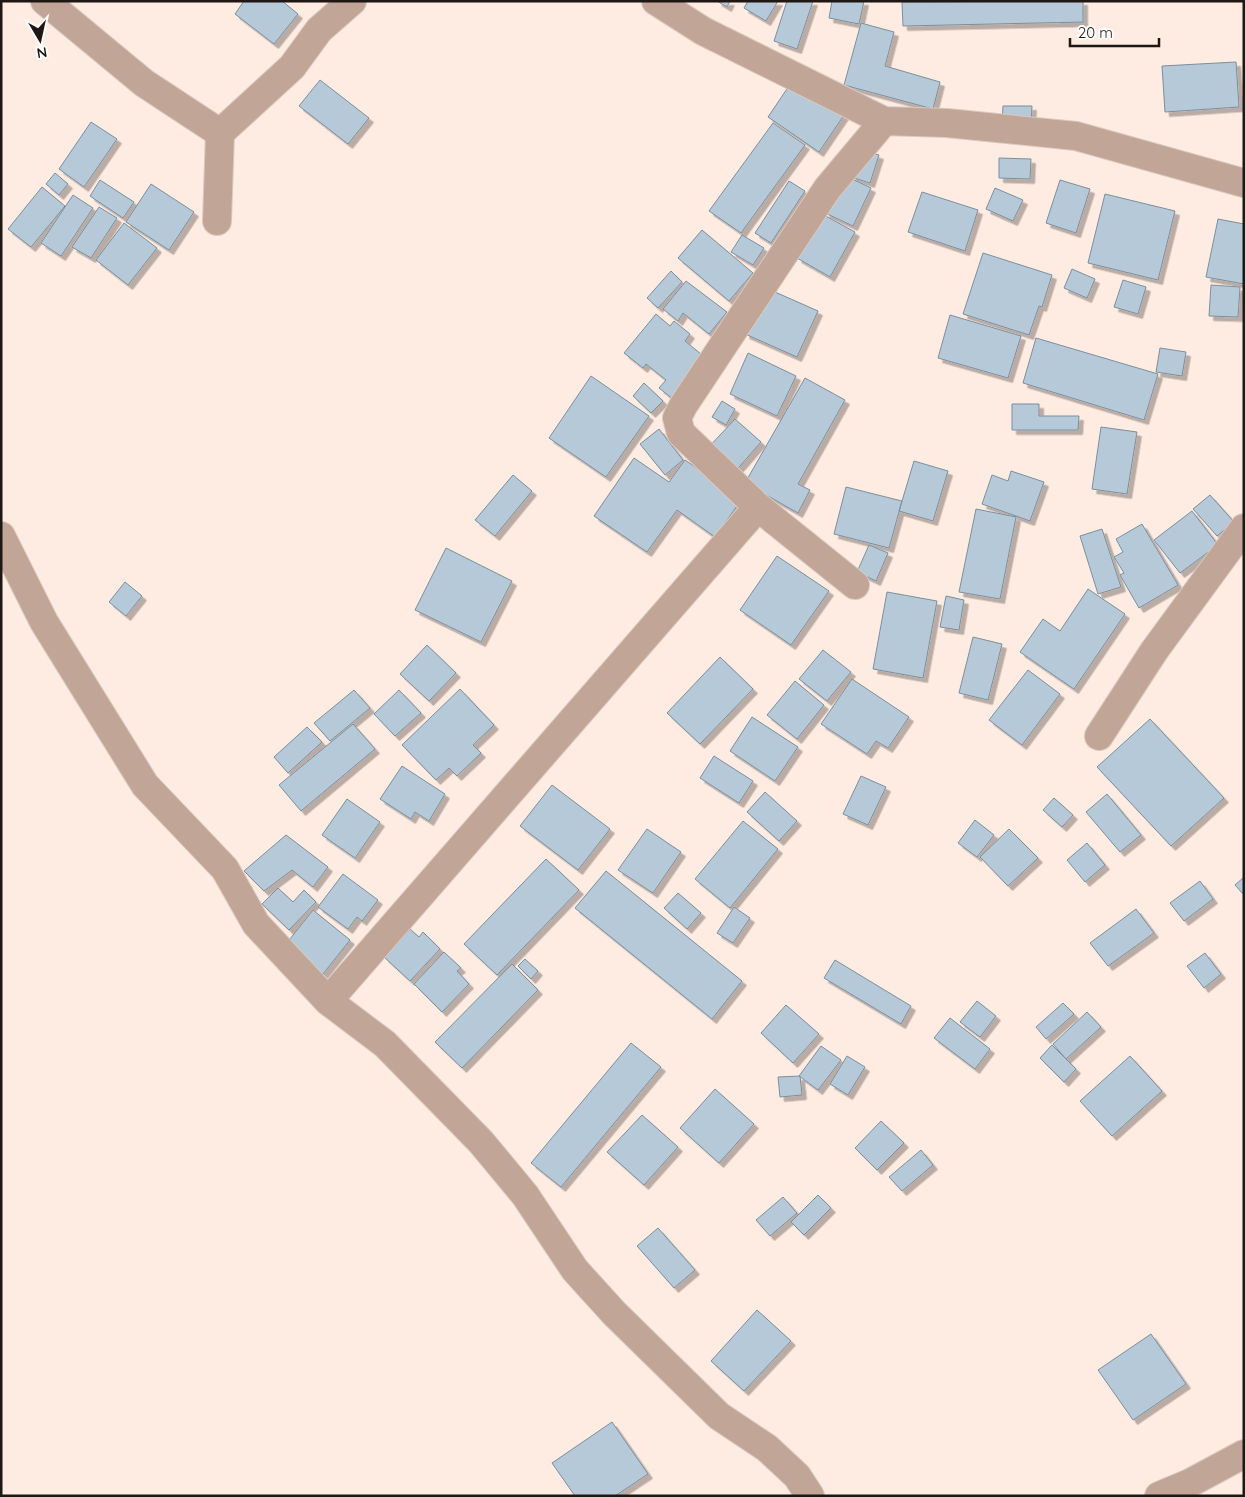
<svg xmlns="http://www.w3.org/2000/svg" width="1245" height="1497" viewBox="0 0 1245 1497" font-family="Quicksand,sans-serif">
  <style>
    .building { fill: #b5c9d9; stroke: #7b8f9d; filter: url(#shadow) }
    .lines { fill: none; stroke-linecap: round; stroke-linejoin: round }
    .street-casing { stroke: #dac9c0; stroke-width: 30 }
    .street { stroke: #c1a596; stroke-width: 28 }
  </style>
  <defs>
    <filter id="shadow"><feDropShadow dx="4.5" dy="4.5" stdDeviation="0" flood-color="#0004"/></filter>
  </defs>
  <rect width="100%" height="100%" fill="#feebe1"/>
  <path class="building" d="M244,1H282L298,14L274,44L235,14Z
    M717,1H730L727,7Z
    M748,1H778L766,21L744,8Z
    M787,1H813L797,49L774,41Z
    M832,1H864L859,24L829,18Z
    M1083,1V22L903,26L902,2Z
    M861,23L894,32L885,66L940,82L933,109L844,85Z
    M1236,62L1239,107L1165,112L1162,66Z
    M320,80L369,118L348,144L299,106Z
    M793,80L844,115L819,152L768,117Z
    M1003,106H1032L1031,124L1002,123Z
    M91,122L117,139L84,187L59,169Z
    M773,123L805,145L741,233L709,211Z
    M860,149L879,155L870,183L851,177Z
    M999,158L1031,159L1030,179L999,178Z
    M55,173L68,184L59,195L46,184Z
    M844,175L871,188L853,226L825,213Z
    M100,180L134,202L123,218L90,196Z
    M1060,180L1090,189L1076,233L1046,223Z
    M789,181L805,191L771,243L755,233Z
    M151,184L194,212L169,250L126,222Z
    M42,187L65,206L31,247L8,229Z
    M995,188L1023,200L1013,221L986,209Z
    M922,192L978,210L965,251L908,232Z
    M1105,194L1175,211L1158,280L1088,263Z
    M73,195L93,208L61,256L41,243Z
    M99,207L117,218L91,258L72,247Z
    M822,214L855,232L830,277L797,258Z
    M1218,219L1244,224V284L1206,277Z
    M124,223L157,248L128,285L96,260Z
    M702,230L753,273L729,301L678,258Z
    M742,235L764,248L753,265L731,252Z
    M983,253L1052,275L1042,307L1039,306L1029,335L963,314Z
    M1072,269L1095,279L1087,298L1064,288Z
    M671,271L682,282L658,308L647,298Z
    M1123,280L1146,287L1138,314L1114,307Z
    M686,281L727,312L709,334L683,313L678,321L663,309Z
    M1211,285L1240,287L1238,317L1209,316Z
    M766,288L818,311L797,357L745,334Z
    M656,314L670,326L674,321L690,334L685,341L707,359L673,399L659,388L666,380L646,364L643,368L624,353Z
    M950,315L1021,336L1008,378L938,358Z
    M1036,338L1158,374L1144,420L1023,383Z
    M1160,348L1186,352L1182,376L1156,372Z
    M748,353L796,376L777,416L730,394Z
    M591,376L649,416L606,477L549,438Z
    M805,378L845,400L798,484L810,490L798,513L745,483Z
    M644,383L663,401L651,413L633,396Z
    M722,401L735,409L726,425L712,417Z
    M1012,404H1039V416H1079L1078,430H1012Z
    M735,419L761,442L733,474L706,450Z
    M1101,427L1137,432L1127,494L1092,489Z
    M659,429L683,460L665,475L640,444Z
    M634,458L669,482L685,460L742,499L715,537L677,510L647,552L594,516Z
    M914,461L948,471L933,521L899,511Z
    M1011,471L1044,482L1030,521L982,504L992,475L1008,481Z
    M513,475L532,491L495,536L475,520Z
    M846,487L902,501L889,548L834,534Z
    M1210,495L1234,522L1217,536L1193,509Z
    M976,509L1016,517L1000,599L959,592Z
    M1192,511L1218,545L1180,573L1154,540Z
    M1142,524L1178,585L1139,608L1120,575L1124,573L1114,557L1123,552L1116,539Z
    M1102,529L1121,587L1098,594L1080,536Z
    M869,545L888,553L876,581L857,572Z
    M446,548L512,581L481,642L415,610Z
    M777,556L829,591L791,645L740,610Z
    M125,582L142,596L126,616L109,602Z
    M1088,589L1125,614L1074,689L1020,652L1043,619L1060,631Z
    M887,592L937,601L923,678L873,669Z
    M946,596L964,600L959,630L940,627Z
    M973,637L1002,644L988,700L959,693Z
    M427,645L456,673L429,701L400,674Z
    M823,650L851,672L827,701L799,679Z
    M720,657L753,689L700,744L667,713Z
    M1028,670L1060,694L1022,745L989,720Z
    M852,679L909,717L888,748L876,741L867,754L821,724Z
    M795,681L824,705L797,739L767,715Z
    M460,689L494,725L473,745L481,753L457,776L449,768L436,780L402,745Z
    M354,690L370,708L330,741L314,723Z
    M399,690L421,713L395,736L374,714Z
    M752,717L798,747L775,781L730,751Z
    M1150,719L1224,798L1171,846L1097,767Z
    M353,724L375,749L301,811L279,785Z
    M307,727L322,742L288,773L274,757Z
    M714,756L753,781L739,803L700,778Z
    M402,766L445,794L429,821L415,812L411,819L380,799Z
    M861,776L886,787L868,825L843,814Z
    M552,785L610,829L578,870L520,826Z
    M765,792L797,821L779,841L747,812Z
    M1107,794L1141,835L1120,852L1086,812Z
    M1054,798L1073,815L1062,827L1043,810Z
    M347,799L380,822L355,858L322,835Z
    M975,820L994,835L977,857L958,843Z
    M743,821L778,849L730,908L695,879Z
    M647,829L681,852L653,893L618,870Z
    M1009,829L1038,858L1008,886L980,857Z
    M286,835L328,867L313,887L292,870L264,891L244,871Z
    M1087,843L1105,865L1085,882L1067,860Z
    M546,859L579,890L497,975L464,944Z
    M606,871L742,981L712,1019L575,908Z
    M343,874L378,900L362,921L357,917L348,929L318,907Z
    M1244,877V895L1235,885Z
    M1200,881L1213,899L1184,921L1170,903Z
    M278,888L293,902L304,890L316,902L289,930L262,904Z
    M678,893L701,913L687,929L664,908Z
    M734,907L750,918L733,943L717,933Z
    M1136,909L1154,933L1108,966L1090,943Z
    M313,910L350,940L323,974L286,944Z
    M410,929L419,937L423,932L440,949L410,981L384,957Z
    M444,952L461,968L457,971L469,984L442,1012L414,984Z
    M1205,953L1221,974L1204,988L1187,966Z
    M525,959L538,971L531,979L518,966Z
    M835,960L911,1006L901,1024L824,978Z
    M512,964L538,990L462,1068L435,1042Z
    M977,1001L996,1016L980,1037L960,1022Z
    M1063,1003L1074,1014L1046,1039L1036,1027Z
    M786,1005L819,1034L793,1063L761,1033Z
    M1087,1012L1101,1027L1066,1059L1053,1044Z
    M950,1018L990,1049L975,1069L934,1038Z
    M631,1043L661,1067L561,1187L531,1163Z
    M1052,1045L1076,1069L1064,1082L1040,1058Z
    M821,1046L841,1060L818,1090L799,1076Z
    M847,1056L865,1067L848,1095L830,1084Z
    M1130,1056L1162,1091L1112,1136L1080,1101Z
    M800,1076L802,1095L780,1097L778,1077Z
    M715,1089L754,1124L719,1163L680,1128Z
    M642,1115L678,1147L644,1185L607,1152Z
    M881,1121L904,1143L877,1170L855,1148Z
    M921,1150L933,1165L902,1191L889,1177Z
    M818,1195L831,1208L804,1235L791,1222Z
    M783,1197L797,1213L770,1236L756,1220Z
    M658,1228L695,1270L674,1288L637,1246Z
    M757,1310L791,1341L744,1391L711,1361Z
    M1151,1334L1186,1384L1133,1420L1098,1370Z
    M612,1422L648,1474L615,1496H575L552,1463Z"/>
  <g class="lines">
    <defs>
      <path id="street" d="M45,1L144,83L220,133
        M656,1L703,31L884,121L947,123L1076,136L1244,183
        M217,221L220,133L292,67L319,30L352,1
        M1,536L44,622L145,785L225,869L256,924L328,1001L385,1044L481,1142L525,1195L575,1270L614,1313L719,1416L767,1448L797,1476L810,1496
        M855,585L758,507L681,433L677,418L683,406L827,189L884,121
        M1099,736L1154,651L1244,528
        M328,1001L758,507
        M1159,1496L1190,1483L1244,1454"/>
    </defs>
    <use href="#street" class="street-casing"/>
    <use href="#street" class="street"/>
  </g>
  <rect width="1245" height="1497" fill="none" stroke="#1f1713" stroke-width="5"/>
  <g transform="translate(40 40) rotate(171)" stroke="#fdfdfd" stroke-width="4" paint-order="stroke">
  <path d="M0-4L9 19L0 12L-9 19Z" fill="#1f1713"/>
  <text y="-8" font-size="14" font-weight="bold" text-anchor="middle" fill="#1f1713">N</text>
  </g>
  <path d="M1070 38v8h89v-8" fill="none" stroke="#1f1713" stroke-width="2.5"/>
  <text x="1078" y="38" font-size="15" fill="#1f1713" stroke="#fdfdfd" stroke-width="4" paint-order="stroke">20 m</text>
</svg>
